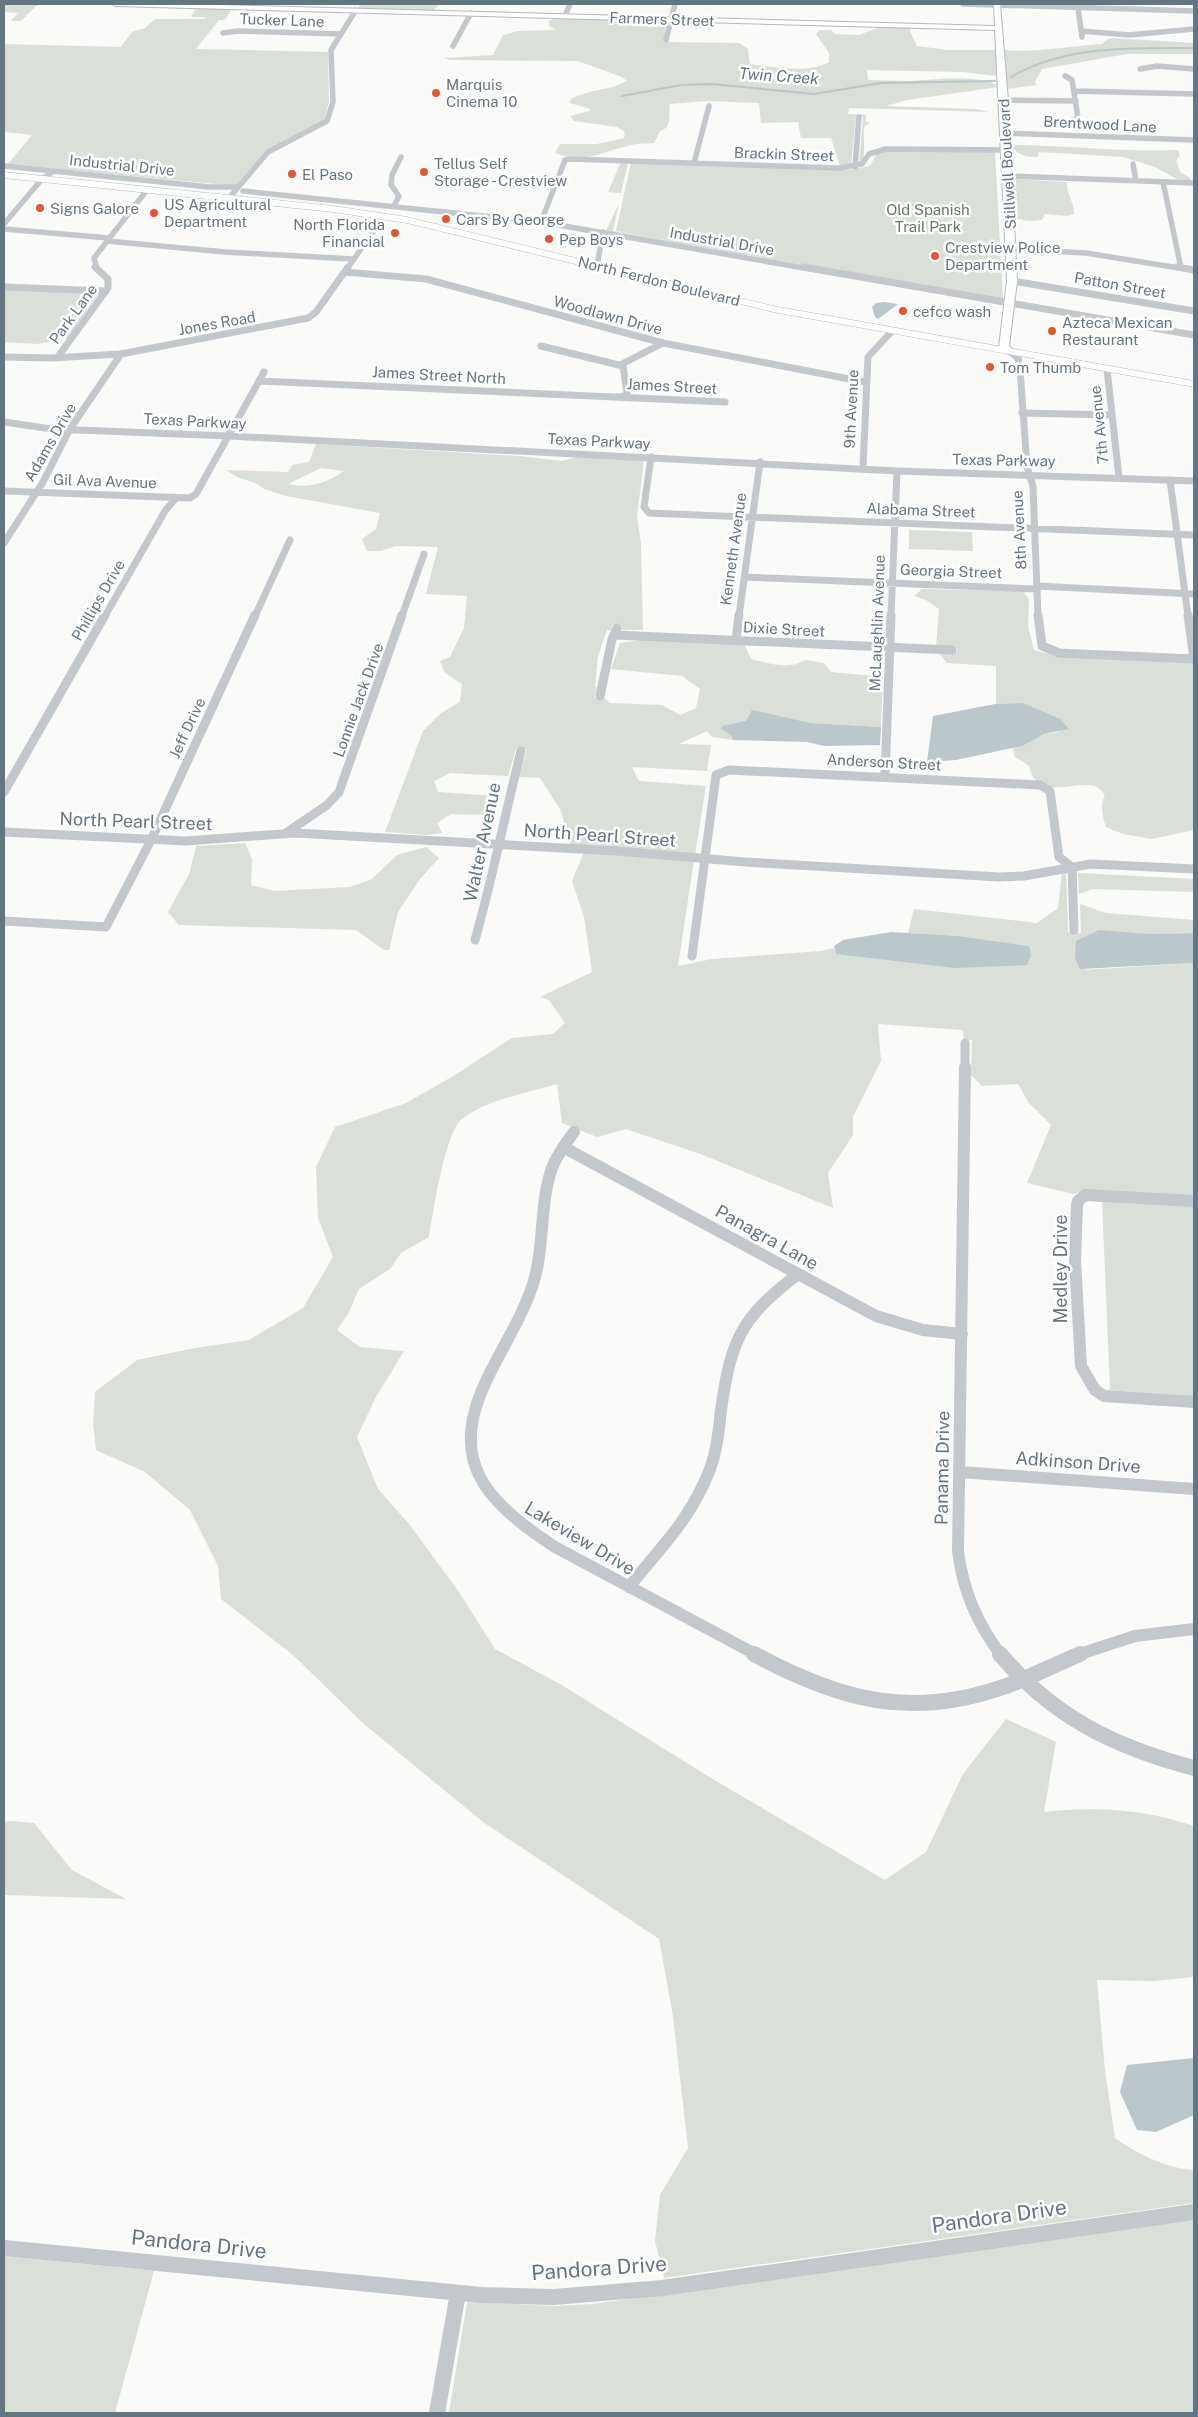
<svg xmlns="http://www.w3.org/2000/svg" width="1198" height="2417" viewBox="0 0 1198 2417" font-family="'Public Sans',sans-serif">
  <style>
    .green { fill: #dadfd7; fill-rule: evenodd }
    .water { fill: #bbc7cb }
    .lines { fill: none; stroke-linecap: round; stroke-linejoin: round }
    .stream { stroke: #bbc7cb; stroke-width: 2 }
    .secondary-casing { stroke: #b3babf; stroke-width: 2 }
    .primary-casing { stroke: #b5babe; stroke-width: 1 }
    .street-far4 { stroke: #c3c8cc; stroke-width: 5.5 }
    .street-far3 { stroke: #c3c8cc; stroke-width: 7 }
    .street-far2 { stroke: #c3c8cc; stroke-width: 9 }
    .street-far1 { stroke: #c3c8cc; stroke-width: 12 }
    .street { stroke: #c3c8cc; stroke-width: 16 }
    .secondary { fill: #fff; fill-rule: evenodd }
    .primary { fill: #fff; fill-rule: evenodd }
    .poi-dot { fill: #e4572e; stroke: #fff; stroke-width: 2 }
    .labels { text-anchor: middle; dominant-baseline: central; stroke-width: 5; stroke-linejoin: round; paint-order: stroke }
    .far-street-label { font-size: 15px; fill: #657683; stroke: #fff }
    .far-poi-label { font-size: 15px; fill: #657683; stroke: #fff; text-anchor: start }
    .far-park-label { font-size: 15px; fill: #687a64; stroke: #fff }
    .far-water-label { font-size: 16px; font-style: italic; fill: #60757c; stroke: #fff }
    .street-label { font-size: 18px; fill: #657683; stroke: #fff }
    .near-street-label { font-size: 21px; fill: #657683; stroke: #fff }
  </style>
  <rect width="100%" height="100%" fill="#fafaf8"/>
  <path class="green" d="M4,4H43L36,6L21,21H11L18,13L4,12Z
    M361,4H439L433,11L357,9Z
    M206,7L232,8L225,20H219L196,49L328,52L329,102L324,121L265,151L237,186L8,164L32,135L4,132V44L121,47L132,32L145,28L155,19H204L205,17H191L195,10Z
    M561,16L630,18L632,26H666L664,42L739,43L748,49L750,64C776,67 806,74 829,62V53L816,34L819,30H831L835,34L859,35L882,26H908L917,46L948,50H997L999,87L907,100L886,106L977,109L988,112L849,108L848,114L866,115V122H870L864,127V156L859,164L863,117H856L851,166H840L831,138H801L798,122L761,123L759,103L707,101L670,104C668,115 673,127 660,131L654,143C645,144 635,143 627,146C600,153 583,164 555,153L560,144H597L624,138L625,132L617,127L574,121L570,116L590,111V109L570,103L571,99C588,89 609,91 627,81L622,77L578,61L450,60L444,58L493,55L503,35L518,31L556,30L549,26V21ZM867,70L962,72L997,76L996,84C967,74 937,80 907,81C894,81 881,80 868,80Z
    M1112,38L1194,43V54H1127L1042,69L1035,82L1037,85L1006,89L1003,50C1036,53 1069,46 1102,44L1106,40Z
    M1019,145C1072,146 1124,152 1178,150L1180,156L1176,160L1180,172L1190,178L1191,182L1180,181L1155,167L1123,157L1039,152L1038,157C1026,157 1019,155 1010,146Z
    M883,151L995,152L1003,299L606,231L619,203L613,231L665,240L616,231L631,163L847,170L870,166L876,155Z
    M621,162L628,163L621,193L608,192Z
    M1011,179L1067,182C1066,194 1074,201 1074,214L1067,216L1045,214L1042,220L1028,221L1013,218Z
    M4,289L49,292H100L68,338L38,344L4,342Z
    M316,444L519,456L562,461L577,457L644,460L637,516L641,544L643,630H622V626L612,625L611,630H607L598,656L595,686L597,689L594,698H605L610,703L662,705L680,715L696,708L700,689L682,676L611,669L620,643L648,639L744,644L751,659C771,664 787,670 806,660L824,663L831,672L883,677L881,727L811,723L779,716L722,726V729L731,735L733,740L712,737L707,731L679,744L711,745L707,771L632,767L638,780L641,781L706,786L695,855L571,846L561,811L540,778L519,777L527,749H516L508,776L450,773L434,781L438,792L495,796L489,815L451,814L437,823L442,833L426,835L385,832L423,731L441,713L460,702L462,684L445,673L440,661L450,657L464,628L467,596L426,594L438,547L396,546L381,551H367L362,539L376,529L380,513L286,496L264,489L255,483L237,477L226,470L288,472L292,465L309,462ZM321,468L344,471C326,483 310,489 288,484Z
    M909,530L972,532L973,551L909,549Z
    M922,589L1023,591L1029,600L1028,627L1034,650L1055,656L1194,661V830L1152,839L1123,834L1106,827C1102,816 1100,805 1105,794C1102,792 1098,787 1095,786C1076,780 1037,802 1029,766L1014,756L1013,748L1044,734L1060,732L1023,703L996,704V666L947,663L937,651L957,652V648L936,647L939,609L926,600L914,596Z
    M245,843L252,859L251,885L275,891L350,887L372,879L397,855L426,847L439,858L420,879L398,912L389,950H384L356,930L179,925L168,912L189,874L196,846Z
    M584,852L694,860L678,966L712,959L821,951L834,948L836,954L1029,946L959,936L908,933L914,909L1037,923L1058,908L1062,872L1066,873L1068,932L1081,933L1080,904L1106,913L1194,920V933L1148,934L1084,970L1194,963V1197L1082,1191L1073,1194L1027,1183L1051,1125L1029,1103L1018,1084L982,1086L971,1075L972,1040H964L963,1030L878,1024L881,1061L853,1117V1135L828,1173L833,1208L698,1153L626,1129L597,1137L562,1123L557,1084C526,1093 490,1099 463,1118C445,1130 433,1214 429,1237L401,1253L390,1269L359,1289L348,1314L337,1330L360,1347L404,1351L376,1397L357,1437L378,1489L409,1524L459,1592L495,1649L560,1684L711,1778L885,1880L926,1852L963,1774L1006,1719L1056,1742L1044,1812C1096,1806 1144,1809 1194,1826V1977L1154,1981L1097,1980L1105,2071L1115,2138C1138,2154 1165,2168 1194,2170V2203L664,2278L655,2241L660,2195L688,2148L673,2016L659,1939L483,1822L365,1725L293,1655L221,1599L218,1566L190,1510L145,1472L96,1450L93,1423L95,1392L137,1360L195,1348L249,1340L303,1308L333,1257L318,1218L316,1167L335,1127L406,1103L455,1075L512,1038L553,1034L565,1023L549,1000L540,997L592,972L584,917L572,881Z
    M1078,873L1194,879V892L1093,889L1079,894Z
    M1102,1200L1194,1205V1397L1110,1390Z
    M11,1821L34,1823L72,1870L126,1899L4,1895V1822Z
    M1194,2220V2413H449L467,2302L555,2306L592,2304Z
    M4,2256L154,2271L115,2413H4Z"/>
  <path class="water" d="M885,302L898,304L878,319L875,317L872,307L876,303Z
    M1023,703L1060,719L1069,729L1044,734L1022,746L956,760L927,762L933,716L995,704Z
    M752,710L811,723L881,727L880,745L824,746L807,742L733,740L731,735L721,729L722,726L746,721Z
    M1099,930L1148,934L1194,933V963L1080,969L1075,958L1076,941Z
    M891,932L959,936L1029,946L1031,955L1027,965L955,968L836,954L834,946L843,940Z
    M1194,2058V2115L1156,2132L1137,2130L1120,2092L1127,2065Z"/>
  <g class="lines">
    <path class="stream" d="M1011,77C1066,45 1133,48 1194,48
      M622,96L681,85L712,84L814,94L881,83L995,81"/>
    <defs>
      <path id="secondary" d="M112,4H183L995,26L994,4H1000L1008,100L1017,281L1009,346L1014,351L1006,353L999,347L1007,281L995,30L115,6Z"/>
      <path id="primary" d="M4,172L333,206L407,217L773,306L1194,381V387L773,312L407,223L333,212L4,178Z"/>
    </defs>
    <use href="#secondary" class="secondary-casing"/>
    <use href="#primary" class="primary-casing"/>
    <path class="street-far4" d="M963,4L1194,11
      M1078,8L1082,37
      M565,16L570,4
      M1081,31L1129,35L1194,29
      M223,33L238,31L341,34
      M666,40L675,4
      M453,46L471,13
      M1140,69L1157,66L1194,69
      M1074,91L1194,94
      M1004,100L1076,101
      M1055,121H1070L1078,118L1072,80L1065,76
      M1005,133L1194,140
      M694,163L709,106
      M1133,164L1136,181
      M4,166L210,187H238
      M855,167L859,117
      M1007,176L1194,183
      M1163,182L1181,268
      M243,191L541,222L810,269
      M229,198L268,152L327,121L333,102L331,50L356,10
      M394,206L399,196L391,185L392,175L401,157
      M541,222L565,160L569,159L839,168L862,164L869,154L886,149L1005,150
      M4,224L42,179L52,172
      M4,229L109,238
      M107,241L225,252L353,259
      M1011,249L1086,253L1185,269
      M597,266L603,232
      M97,269L94,258L147,190
      M347,269L384,216"/>
    <path class="street-far3" d="M803,267L1194,335
      M1177,267L1194,270
      M345,272L426,279L663,343L865,382
      M1012,281L1194,311
      M4,287L106,291
      M541,346L623,366L627,393L625,396L618,397
      M1009,351L1018,358L1020,369L1027,467L1033,486L1038,616
      M4,357L51,358L121,354L308,318L316,312L348,267
      M57,358L108,288V279L95,267
      M620,365L663,343
      M1107,369L1119,478
      M259,381L725,402
      M1022,413L1111,415
      M4,422L52,429L229,436L897,471L1194,481
      M651,457L644,507L649,513L1194,535
      M863,467L868,357L892,331
      M1170,480L1188,616
      M4,491L190,498L196,494L264,372
      M4,543L43,482L70,429L121,354
      M745,577L1037,589
      M1037,586L1194,594
      M105,616L165,511L176,498
      M255,616L290,540
      M402,616L424,554
      M739,616L760,462
      M891,616L897,471"/>
    <path class="street-far2" d="M1038,615L1042,646L1059,653L1194,659
      M1188,615L1194,659
      M615,635L952,650
      M736,640L739,615
      M600,696L612,639L617,628
      M885,776L891,615
      M4,792L105,615
      M4,832L186,841L295,833L617,851L745,862L999,877L1024,876L1091,864L1194,869
      M286,833L327,805L339,792L402,615
      M4,921L106,927L151,840L255,615
      M475,940C493,877 505,814 521,751
      M692,956L716,775L729,770L1040,785L1050,791L1059,857L1072,867L1074,930
      M965,1068V1043"/>
    <path class="street-far1" d="M965,1067L958,1551C963,1591 977,1623 1001,1655
      M574,1132C566,1143 557,1155 552,1168C539,1205 545,1246 533,1284C523,1315 505,1343 490,1373C446,1459 482,1499 555,1547L757,1655
      M563,1147L876,1316L923,1330L962,1334
      M1194,1201L1085,1195L1078,1201L1077,1205L1075,1261L1081,1366L1095,1390L1104,1396L1194,1402
      M960,1472L1194,1489
      M629,1587C661,1547 691,1519 710,1469C717,1450 719,1429 721,1410C731,1339 741,1318 798,1274
      M1077,1655L1135,1636L1194,1629"/>
    <path class="street" d="M754,1654C837,1699 909,1720 1003,1687C1029,1678 1054,1665 1080,1654
      M1000,1654C1054,1718 1115,1747 1194,1768
      M4,2248L481,2295L554,2297L662,2288L1194,2212
      M437,2413L458,2293"/>
    <use href="#secondary" class="secondary"/>
    <use href="#primary" class="primary"/>
  </g>
  <g class="poi-dot">
    <circle cx="436" cy="93" r="5"/>
    <circle cx="424" cy="172" r="5"/>
    <circle cx="292" cy="174" r="5"/>
    <circle cx="40" cy="208" r="5"/>
    <circle cx="154" cy="213" r="5"/>
    <circle cx="446" cy="219" r="5"/>
    <circle cx="395" cy="233" r="5"/>
    <circle cx="549" cy="239" r="5"/>
    <circle cx="935" cy="256" r="5"/>
    <circle cx="903" cy="311" r="5"/>
    <circle cx="1052" cy="331" r="5"/>
    <circle cx="990" cy="367" r="5"/>
  </g>
  <g class="labels">
    <g class="far-street-label">
      <text transform="translate(662 19) rotate(2)">Farmers Street</text>
      <text transform="translate(282 20) rotate(2)">Tucker Lane</text>
      <text transform="translate(1100 124) rotate(3)">Brentwood Lane</text>
      <text transform="translate(784 154) rotate(2)">Brackin Street</text>
      <text transform="translate(1007 164) rotate(-93)">Stillwell Boulevard</text>
      <text transform="translate(122 165) rotate(6)">Industrial Drive</text>
      <text transform="translate(722 241) rotate(10)">Industrial Drive</text>
      <text transform="translate(659 281) rotate(14)">North Ferdon Boulevard</text>
      <text transform="translate(1120 285) rotate(10)">Patton Street</text>
      <text transform="translate(73 314) rotate(-54)">Park Lane</text>
      <text transform="translate(608 315) rotate(15)">Woodlawn Drive</text>
      <text transform="translate(217 323) rotate(-10)">Jones Road</text>
      <text transform="translate(439 375) rotate(3)">James Street North</text>
      <text transform="translate(672 386) rotate(3)">James Street</text>
      <text transform="translate(851 409) rotate(-87)">9th Avenue</text>
      <text transform="translate(195 421) rotate(3)">Texas Parkway</text>
      <text transform="translate(1099 425) rotate(-96)">7th Avenue</text>
      <text transform="translate(599 441) rotate(3)">Texas Parkway</text>
      <text transform="translate(50 442) rotate(-60)">Adams Drive</text>
      <text transform="translate(1004 460) rotate(1)">Texas Parkway</text>
      <text transform="translate(105 481) rotate(2)">Gil Ava Avenue</text>
      <text transform="translate(921 510) rotate(2)">Alabama Street</text>
      <text transform="translate(1019 530) rotate(-93)">8th Avenue</text>
      <text transform="translate(733 549) rotate(-82)">Kenneth Avenue</text>
      <text transform="translate(951 571) rotate(2)">Georgia Street</text>
      <text transform="translate(98 600) rotate(-60)">Phillips Drive</text>
      <text transform="translate(877 623) rotate(-88)">McLaughlin Avenue</text>
      <text transform="translate(784 629) rotate(3)">Dixie Street</text>
      <text transform="translate(358 700) rotate(-70)">Lonnie Jack Drive</text>
      <text transform="translate(187 728) rotate(-65)">Jeff Drive</text>
      <text transform="translate(884 762) rotate(3)">Anderson Street</text>
    </g>
    <g class="far-poi-label">
      <text x="446" y="84">Marquis<tspan x="446" dy="17">Cinema 10</tspan></text>
      <text x="434" y="163">Tellus Self<tspan x="434" dy="17">Storage - Crestview</tspan></text>
      <text x="302" y="174">El Paso</text>
      <text x="164" y="204">US Agricultural<tspan x="164" dy="17">Department</tspan></text>
      <text x="50" y="208">Signs Galore</text>
      <text x="456" y="219">Cars By George</text>
      <text x="385" y="224" text-anchor="end">North Florida<tspan x="385" dy="17">Financial</tspan></text>
      <text x="559" y="239">Pep Boys</text>
      <text x="945" y="247">Crestview Police<tspan x="945" dy="17">Department</tspan></text>
      <text x="913" y="311">cefco wash</text>
      <text x="1062" y="322">Azteca Mexican<tspan x="1062" dy="17">Restaurant</tspan></text>
      <text x="1000" y="367">Tom Thumb</text>
    </g>
    <g class="far-park-label">
      <text x="928" y="209">Old Spanish<tspan x="928" dy="17">Trail Park</tspan></text>
    </g>
    <g class="far-water-label">
      <text transform="translate(779 76) rotate(4)">Twin Creek</text>
    </g>
    <g class="street-label">
      <text transform="translate(136 821) rotate(2)">North Pearl Street</text>
      <text transform="translate(600 835) rotate(4)">North Pearl Street</text>
      <text transform="translate(482 842) rotate(-78)">Walter Avenue</text>
      <text transform="translate(767 1237) rotate(29)">Panagra Lane</text>
      <text transform="translate(1060 1269) rotate(-90)">Medley Drive</text>
      <text transform="translate(1078 1462) rotate(4)">Adkinson Drive</text>
      <text transform="translate(942 1468) rotate(-89)">Panama Drive</text>
      <text transform="translate(580 1538) rotate(31)">Lakeview Drive</text>
    </g>
    <g class="near-street-label">
      <text transform="translate(999 2216) rotate(-8)">Pandora Drive</text>
      <text transform="translate(199 2244) rotate(6)">Pandora Drive</text>
      <text transform="translate(599 2268) rotate(-4)">Pandora Drive</text>
    </g>
  </g>
  <rect width="1198" height="2417" fill="none" stroke="#657683" stroke-width="10"/>
</svg>
